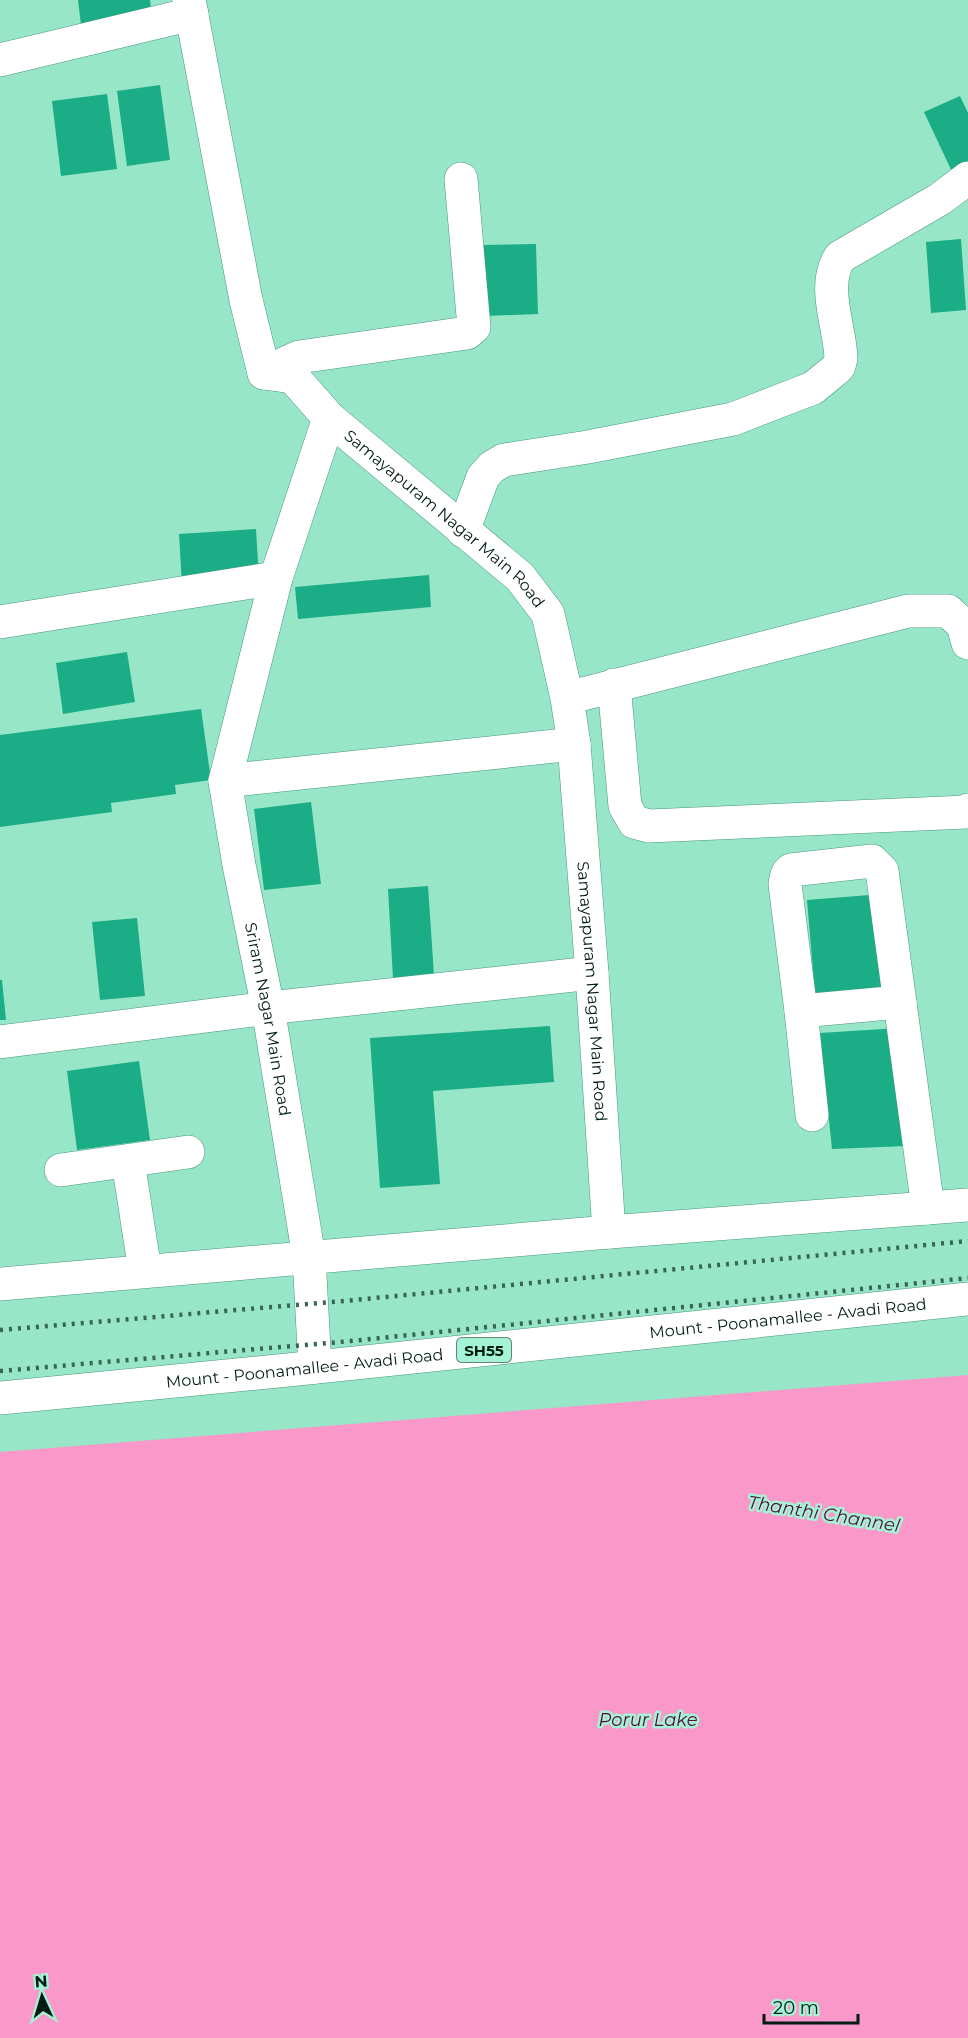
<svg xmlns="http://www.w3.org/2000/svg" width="968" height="2038" viewBox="0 0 968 2038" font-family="Montserrat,sans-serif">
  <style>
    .water { fill: #f998c9 }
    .building { fill: #1bad86 }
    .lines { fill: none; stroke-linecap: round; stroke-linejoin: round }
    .minor-casing { stroke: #49967c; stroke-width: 34 }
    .major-casing { stroke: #49967c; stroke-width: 34 }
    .minor { stroke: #fff; stroke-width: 33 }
    .major { stroke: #fff; stroke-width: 33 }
    .rail { stroke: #376555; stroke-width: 4.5; stroke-dasharray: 3 6; stroke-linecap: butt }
    .labels { text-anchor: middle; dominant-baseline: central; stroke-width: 5; stroke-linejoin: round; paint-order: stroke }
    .shield { fill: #a5f3d5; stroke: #325c4d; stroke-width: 1.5 }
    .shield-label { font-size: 15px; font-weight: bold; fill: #001c13 }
    .street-label { font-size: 16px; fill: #001c13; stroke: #a5f3d5 }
    .water-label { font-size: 18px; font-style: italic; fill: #550b39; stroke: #a5f3d5 }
  </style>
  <rect width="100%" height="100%" fill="#98e6c8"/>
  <path class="water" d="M968,1375V2038H0V1452Z"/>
  <path class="building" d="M78,0H150L152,16L81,25Z
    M160,85L170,160L127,166L117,91Z
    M107,94L117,169L61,176L52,101Z
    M960,96L968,113V170L954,176L924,112Z
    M961,239L966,310L931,313L926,242Z
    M536,244L538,314L485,316L483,245Z
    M256,529L259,579L182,585L179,534Z
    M429,575L431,607L298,619L295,587Z
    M127,652L135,702L63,714L56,663Z
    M201,709L211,780L175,785L176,794L111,803L112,812L0,827V735Z
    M311,802L321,884L264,890L254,809Z
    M428,886L434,975L393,978L388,889Z
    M882,894L890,988L815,994L807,900Z
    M137,918L145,996L100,1000L92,922Z
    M0,980H2L6,1020H0Z
    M550,1026L554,1082L433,1091L440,1184L380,1188L370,1038Z
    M899,1028L907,1146L832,1149L820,1033Z
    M139,1061L150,1140L77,1150L67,1071Z"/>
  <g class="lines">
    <defs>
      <g id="minor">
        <path id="s1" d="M189,0L246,300L264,373L293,377L329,418L520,577L548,614L567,698L574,744L592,973L609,1232"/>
        <path d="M0,60L192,14"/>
        <path d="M264,373L299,357L467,333L474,327L461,179"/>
        <path d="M329,418L276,578L225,781L574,744"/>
        <path d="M463,531L483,477L492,467L504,460L588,447L733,419L813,388L835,370L839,366L841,358C840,326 821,286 840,257L940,199L968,178"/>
        <path d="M0,622L276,578"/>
        <path d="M614,685L625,806L634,822L649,826L966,812L968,810"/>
        <path d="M567,698L908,611H948L963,625L968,643"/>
        <path id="s2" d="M225,781L239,865L268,1008L309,1257L315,1367"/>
        <path d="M801,1011L900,1002"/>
        <path d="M0,1042L268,1008L592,973"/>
        <path d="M812,1115L801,1011L785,884C786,878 786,874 791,870L872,861L882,871L928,1208"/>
        <path d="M128,1161L145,1271"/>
        <path d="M61,1170L188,1152"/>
      </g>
      <g id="major">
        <path d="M0,1284L609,1232L968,1205"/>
        <path id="s3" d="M0,1398L288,1370L968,1299"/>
      </g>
    </defs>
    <use href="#minor" class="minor-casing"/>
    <use href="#major" class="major-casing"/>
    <use href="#minor" class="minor"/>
    <use href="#major" class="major"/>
    <path class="rail" d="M0,1330L344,1301L968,1241
      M0,1371L351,1341L968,1278"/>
  </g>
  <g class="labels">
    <rect class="shield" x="457" y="1338" width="54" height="24" rx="4.5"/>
    <g class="shield-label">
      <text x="484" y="1350">SH55</text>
    </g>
    <g class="street-label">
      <text stroke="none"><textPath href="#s1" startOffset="618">Samayapuram Nagar Main Road</textPath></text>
      <text stroke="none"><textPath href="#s1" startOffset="1140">Samayapuram Nagar Main Road</textPath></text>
      <text stroke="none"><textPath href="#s2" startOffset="242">Sriram Nagar Main Road</textPath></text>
      <text stroke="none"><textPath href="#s3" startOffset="792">Mount - Poonamallee - Avadi Road</textPath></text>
      <text stroke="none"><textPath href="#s3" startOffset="306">Mount - Poonamallee - Avadi Road</textPath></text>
    </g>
    <g class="water-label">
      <text transform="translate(824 1514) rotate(9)">Thanthi Channel</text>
      <text x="648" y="1720">Porur Lake</text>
    </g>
  </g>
  <g transform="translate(42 1996) rotate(356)" stroke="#a5f3d5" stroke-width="4.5" paint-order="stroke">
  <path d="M0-4.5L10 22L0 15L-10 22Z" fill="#001c13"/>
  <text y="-9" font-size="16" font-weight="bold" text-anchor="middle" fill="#001c13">N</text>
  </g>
  <path d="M764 2014v9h94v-9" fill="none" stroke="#001c13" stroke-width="3"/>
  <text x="773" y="2014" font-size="18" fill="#001c13" stroke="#a5f3d5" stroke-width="4.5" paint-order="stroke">20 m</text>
</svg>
